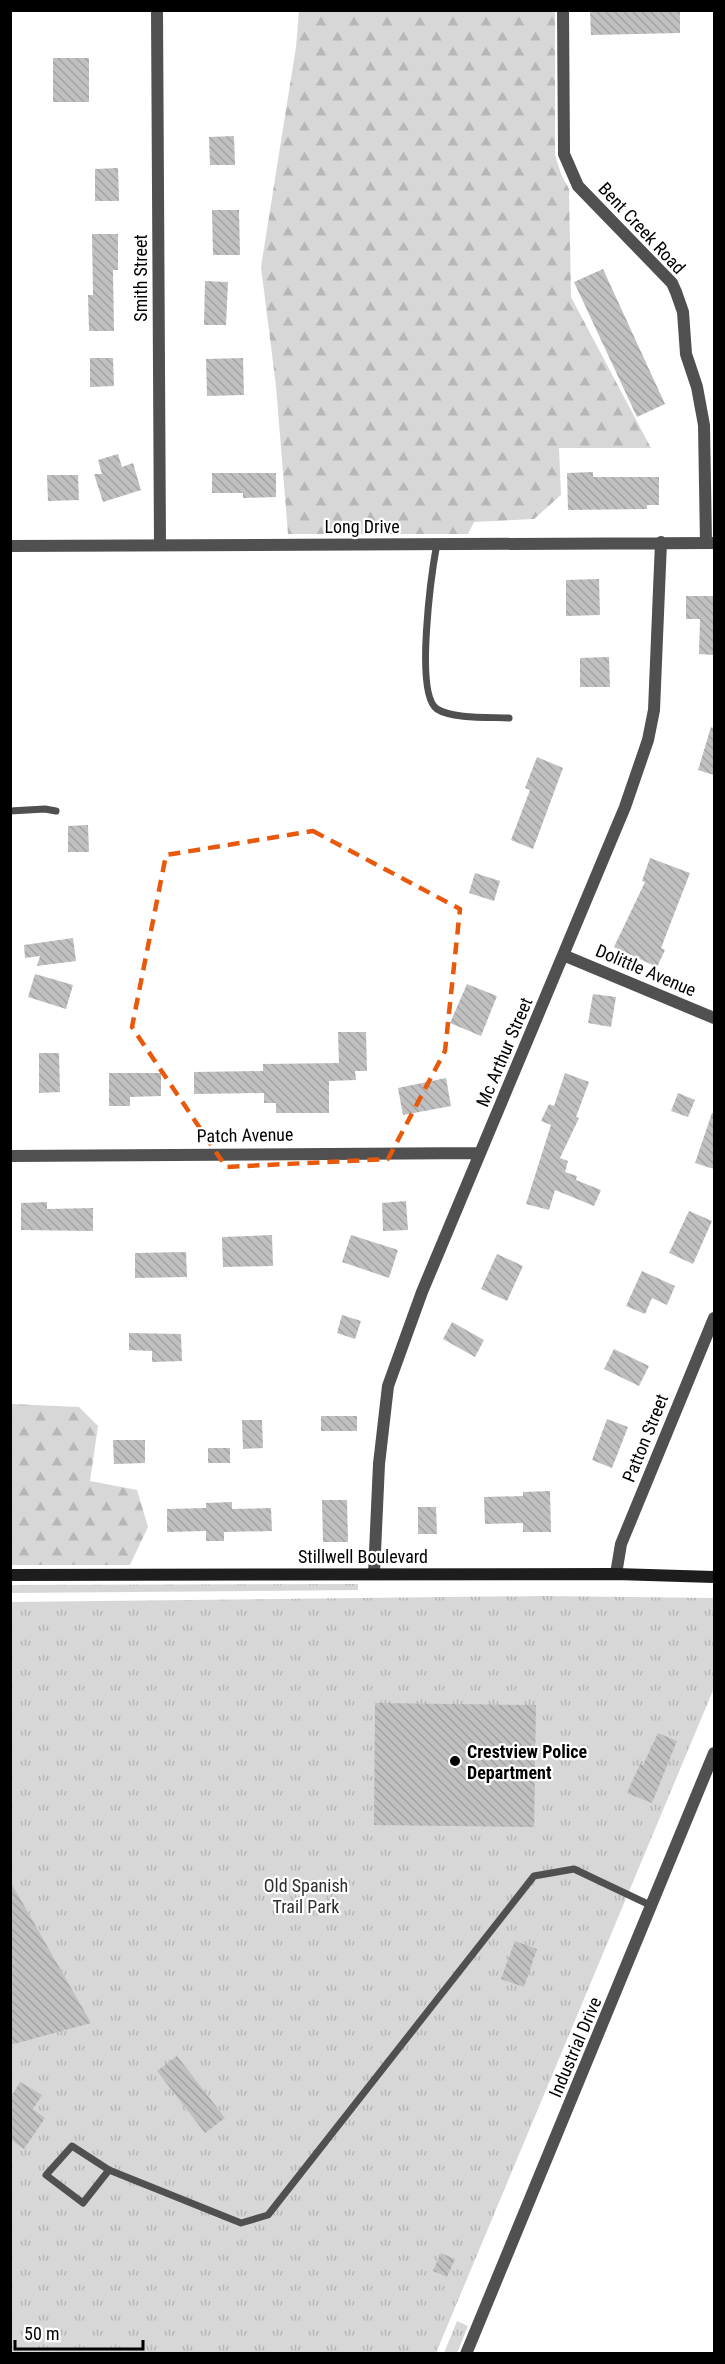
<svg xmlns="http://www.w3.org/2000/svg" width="725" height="2364" viewBox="0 0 725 2364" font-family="'Roboto Condensed',sans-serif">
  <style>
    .forest { fill: url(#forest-firs) }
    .park { fill: url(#park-tufts) }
    .building { fill: url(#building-back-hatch) }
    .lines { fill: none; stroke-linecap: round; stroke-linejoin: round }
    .lane { stroke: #505050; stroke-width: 7 }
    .street { stroke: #505050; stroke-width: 12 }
    .secondary { stroke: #1d1d1d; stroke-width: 12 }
    .marked { fill: none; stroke: #e8590c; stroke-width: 4.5; stroke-dasharray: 12 8; stroke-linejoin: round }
    .poi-dot { fill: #000; stroke: #fff; stroke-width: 2 }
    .labels { text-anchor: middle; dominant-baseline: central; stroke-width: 4.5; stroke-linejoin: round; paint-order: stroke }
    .street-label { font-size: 18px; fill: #000; stroke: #fff }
    .poi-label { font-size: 18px; font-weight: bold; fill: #000; stroke: #fff; text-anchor: start }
    .park-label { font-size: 18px; fill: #2e2e2e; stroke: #fff }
  </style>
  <defs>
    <pattern id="forest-firs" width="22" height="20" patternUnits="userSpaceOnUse" patternTransform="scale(1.5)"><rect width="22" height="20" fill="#d7d7d7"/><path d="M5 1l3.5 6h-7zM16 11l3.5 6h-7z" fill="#b7b7b7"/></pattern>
    <pattern id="park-tufts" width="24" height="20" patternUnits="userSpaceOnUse" patternTransform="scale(1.5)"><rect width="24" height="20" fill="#d7d7d7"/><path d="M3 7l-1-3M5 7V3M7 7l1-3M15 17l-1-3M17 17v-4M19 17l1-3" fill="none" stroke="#b7b7b7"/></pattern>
    <pattern id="building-back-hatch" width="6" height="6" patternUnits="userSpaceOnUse" patternTransform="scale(1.5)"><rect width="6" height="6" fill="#c0c0c0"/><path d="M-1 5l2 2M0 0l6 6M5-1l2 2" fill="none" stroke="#a3a3a3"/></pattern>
  </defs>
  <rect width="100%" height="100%" fill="#fff"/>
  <path class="forest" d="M299,11H555V155L561,174L569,189L571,297L651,448H559L561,495L534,519L474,522L468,534H288L276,386L261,267L296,47Z
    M11,1404L79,1407L98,1426L90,1481L137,1490L148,1527L130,1565H11Z"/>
  <path class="park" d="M358,1584V1590L10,1593L11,1585Z
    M543,1596L714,1598V1688L436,2353H11L10,1602Z
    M457,2321L468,2326L457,2353H444Z"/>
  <path class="building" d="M590,10H680V33L591,35Z
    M53,58H89V102H53Z
    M234,136L235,165H210L209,137Z
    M118,168L119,201H95V169Z
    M212,210H239L240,255H213Z
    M92,234H118V270H113L114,331H89L88,295H93Z
    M603,269L665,404L637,417L574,282Z
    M205,281L228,282L226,325H204Z
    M90,358H113L114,386L90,387Z
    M243,358L244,395L207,396L206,359Z
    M118,454L122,467L133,463L141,490L103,502L94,474H102L98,460Z
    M593,472V477H659V505H647V509L568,510L567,473Z
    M212,473H276V497L243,498V493H212Z
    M47,475H78L79,500L48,501Z
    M599,579L600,615L566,616V580Z
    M686,596H714V655L699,654L700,619H686Z
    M609,657L610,687H580V658Z
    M711,727L714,728V775L698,770Z
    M537,757L563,768L533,849L511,840L530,790L525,788Z
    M88,825L89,852H68V826Z
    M650,858L690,873L661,948L665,950L657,967L614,947L645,882L642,881Z
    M475,873L500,881L494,901L469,893Z
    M73,938L76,961L37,966L40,956L25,958L24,945Z
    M35,974L73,985L66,1009L28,997Z
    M467,984L497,996L481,1036L450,1023Z
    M593,994L616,997L611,1027L588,1023Z
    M338,1032H366L367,1071H355L356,1080L329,1081V1113H276V1103H264V1093L194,1094V1072L263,1071V1064L339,1063Z
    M39,1053H59L60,1092L39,1093Z
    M109,1073H161V1096L130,1097V1106H109Z
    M565,1073L589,1082L576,1117L579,1118L560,1158L568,1161L565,1172L577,1176L576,1180L601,1190L594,1206L555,1190L549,1210L526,1204L551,1125L541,1121L549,1104L554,1106Z
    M446,1078L451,1106L403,1115L398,1088Z
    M678,1093L695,1100L688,1117L671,1111Z
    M712,1113H714V1169L695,1163Z
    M406,1201L408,1230L383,1231L382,1203Z
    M47,1202V1209L93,1208V1231L21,1230V1203Z
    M689,1211L712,1221L693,1264L669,1253Z
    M272,1235L273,1266L223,1267L222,1237Z
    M351,1235L398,1250L389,1278L342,1262Z
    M186,1252L187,1277L135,1278V1253Z
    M497,1254L523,1266L507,1301L481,1289Z
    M642,1271L675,1286L667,1305L652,1298L645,1314L626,1306Z
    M342,1315L361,1321L355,1339L337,1333Z
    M452,1322L484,1340L475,1357L443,1339Z
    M129,1333L181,1334L182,1361L152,1362V1351L129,1350Z
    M614,1349L649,1366L639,1386L604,1369Z
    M321,1416H357V1431H321Z
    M607,1419L628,1427L612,1468L592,1460Z
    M242,1420H262L263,1448L243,1449Z
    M113,1440H145V1463L114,1464Z
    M208,1448H230V1463H208Z
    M550,1491L551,1532H523V1523L485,1524L484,1497L523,1496V1492Z
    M322,1500H347L348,1542H323Z
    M232,1502V1509L271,1508L272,1531L224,1532V1541H206V1531L167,1532V1509L206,1508V1503Z
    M418,1507H436L437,1534H418Z
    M375,1703L536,1705L534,1827L374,1825Z
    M658,1733L677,1741L652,1803L627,1793L640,1764L643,1765Z
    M10,1881L91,2023L10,2045Z
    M515,1941L537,1949L524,1987L501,1979Z
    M177,2056L225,2118L205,2133L157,2071Z
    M20,2082L42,2095L33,2109L45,2118L24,2149L10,2139V2098Z
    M441,2253L455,2259L447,2277L433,2271Z"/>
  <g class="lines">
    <path class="lane" d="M437,543C432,570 414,694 437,709C452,719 491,717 509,718
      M10,811L45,809L56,811
      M109,2170L83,2203L46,2175L72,2146L109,2170L241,2223L268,2215L534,1876L574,1869L652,1906"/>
    <path class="street" d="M157,10L160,545
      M563,10L564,154L578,186L672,283L676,292L683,312L686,354L697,387L704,425L706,543
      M10,546L714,543
      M563,955L714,1018
      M10,1156L480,1153
      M374,1574L379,1464L388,1386L422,1292L625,807L648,740L654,710L661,542
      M616,1574L621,1544L714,1318
      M466,2354L714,1753"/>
    <path class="secondary" d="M10,1575L616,1574L714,1577"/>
  </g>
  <path class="marked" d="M313,831L460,909L445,1051L388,1159L226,1167L132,1027L166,855Z"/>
  <circle class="poi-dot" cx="455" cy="1761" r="6"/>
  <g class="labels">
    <g class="street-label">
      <text transform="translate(642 228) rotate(47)">Bent Creek Road</text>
      <text transform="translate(140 278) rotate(-90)">Smith Street</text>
      <text x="362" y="526">Long Drive</text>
      <text transform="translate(646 970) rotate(23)">Dolittle Avenue</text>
      <text transform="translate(504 1052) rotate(-67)">Mc Arthur Street</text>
      <text transform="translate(245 1135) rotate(-1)">Patch Avenue</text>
      <text transform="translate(645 1438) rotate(-68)">Patton Street</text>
      <text x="363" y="1556">Stillwell Boulevard</text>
      <text transform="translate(575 2047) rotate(-67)">Industrial Drive</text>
    </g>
    <g class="poi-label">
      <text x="467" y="1751">Crestview Police<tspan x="467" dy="21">Department</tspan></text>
    </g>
    <g class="park-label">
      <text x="306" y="1885">Old Spanish<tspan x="306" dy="21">Trail Park</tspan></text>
    </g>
  </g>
  <rect width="725" height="2364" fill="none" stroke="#000000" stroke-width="24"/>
  <path d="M15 2340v9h128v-9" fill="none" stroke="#000000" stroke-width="3"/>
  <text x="24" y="2340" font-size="18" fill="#000000" stroke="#ffffff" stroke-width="4.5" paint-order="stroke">50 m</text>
</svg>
